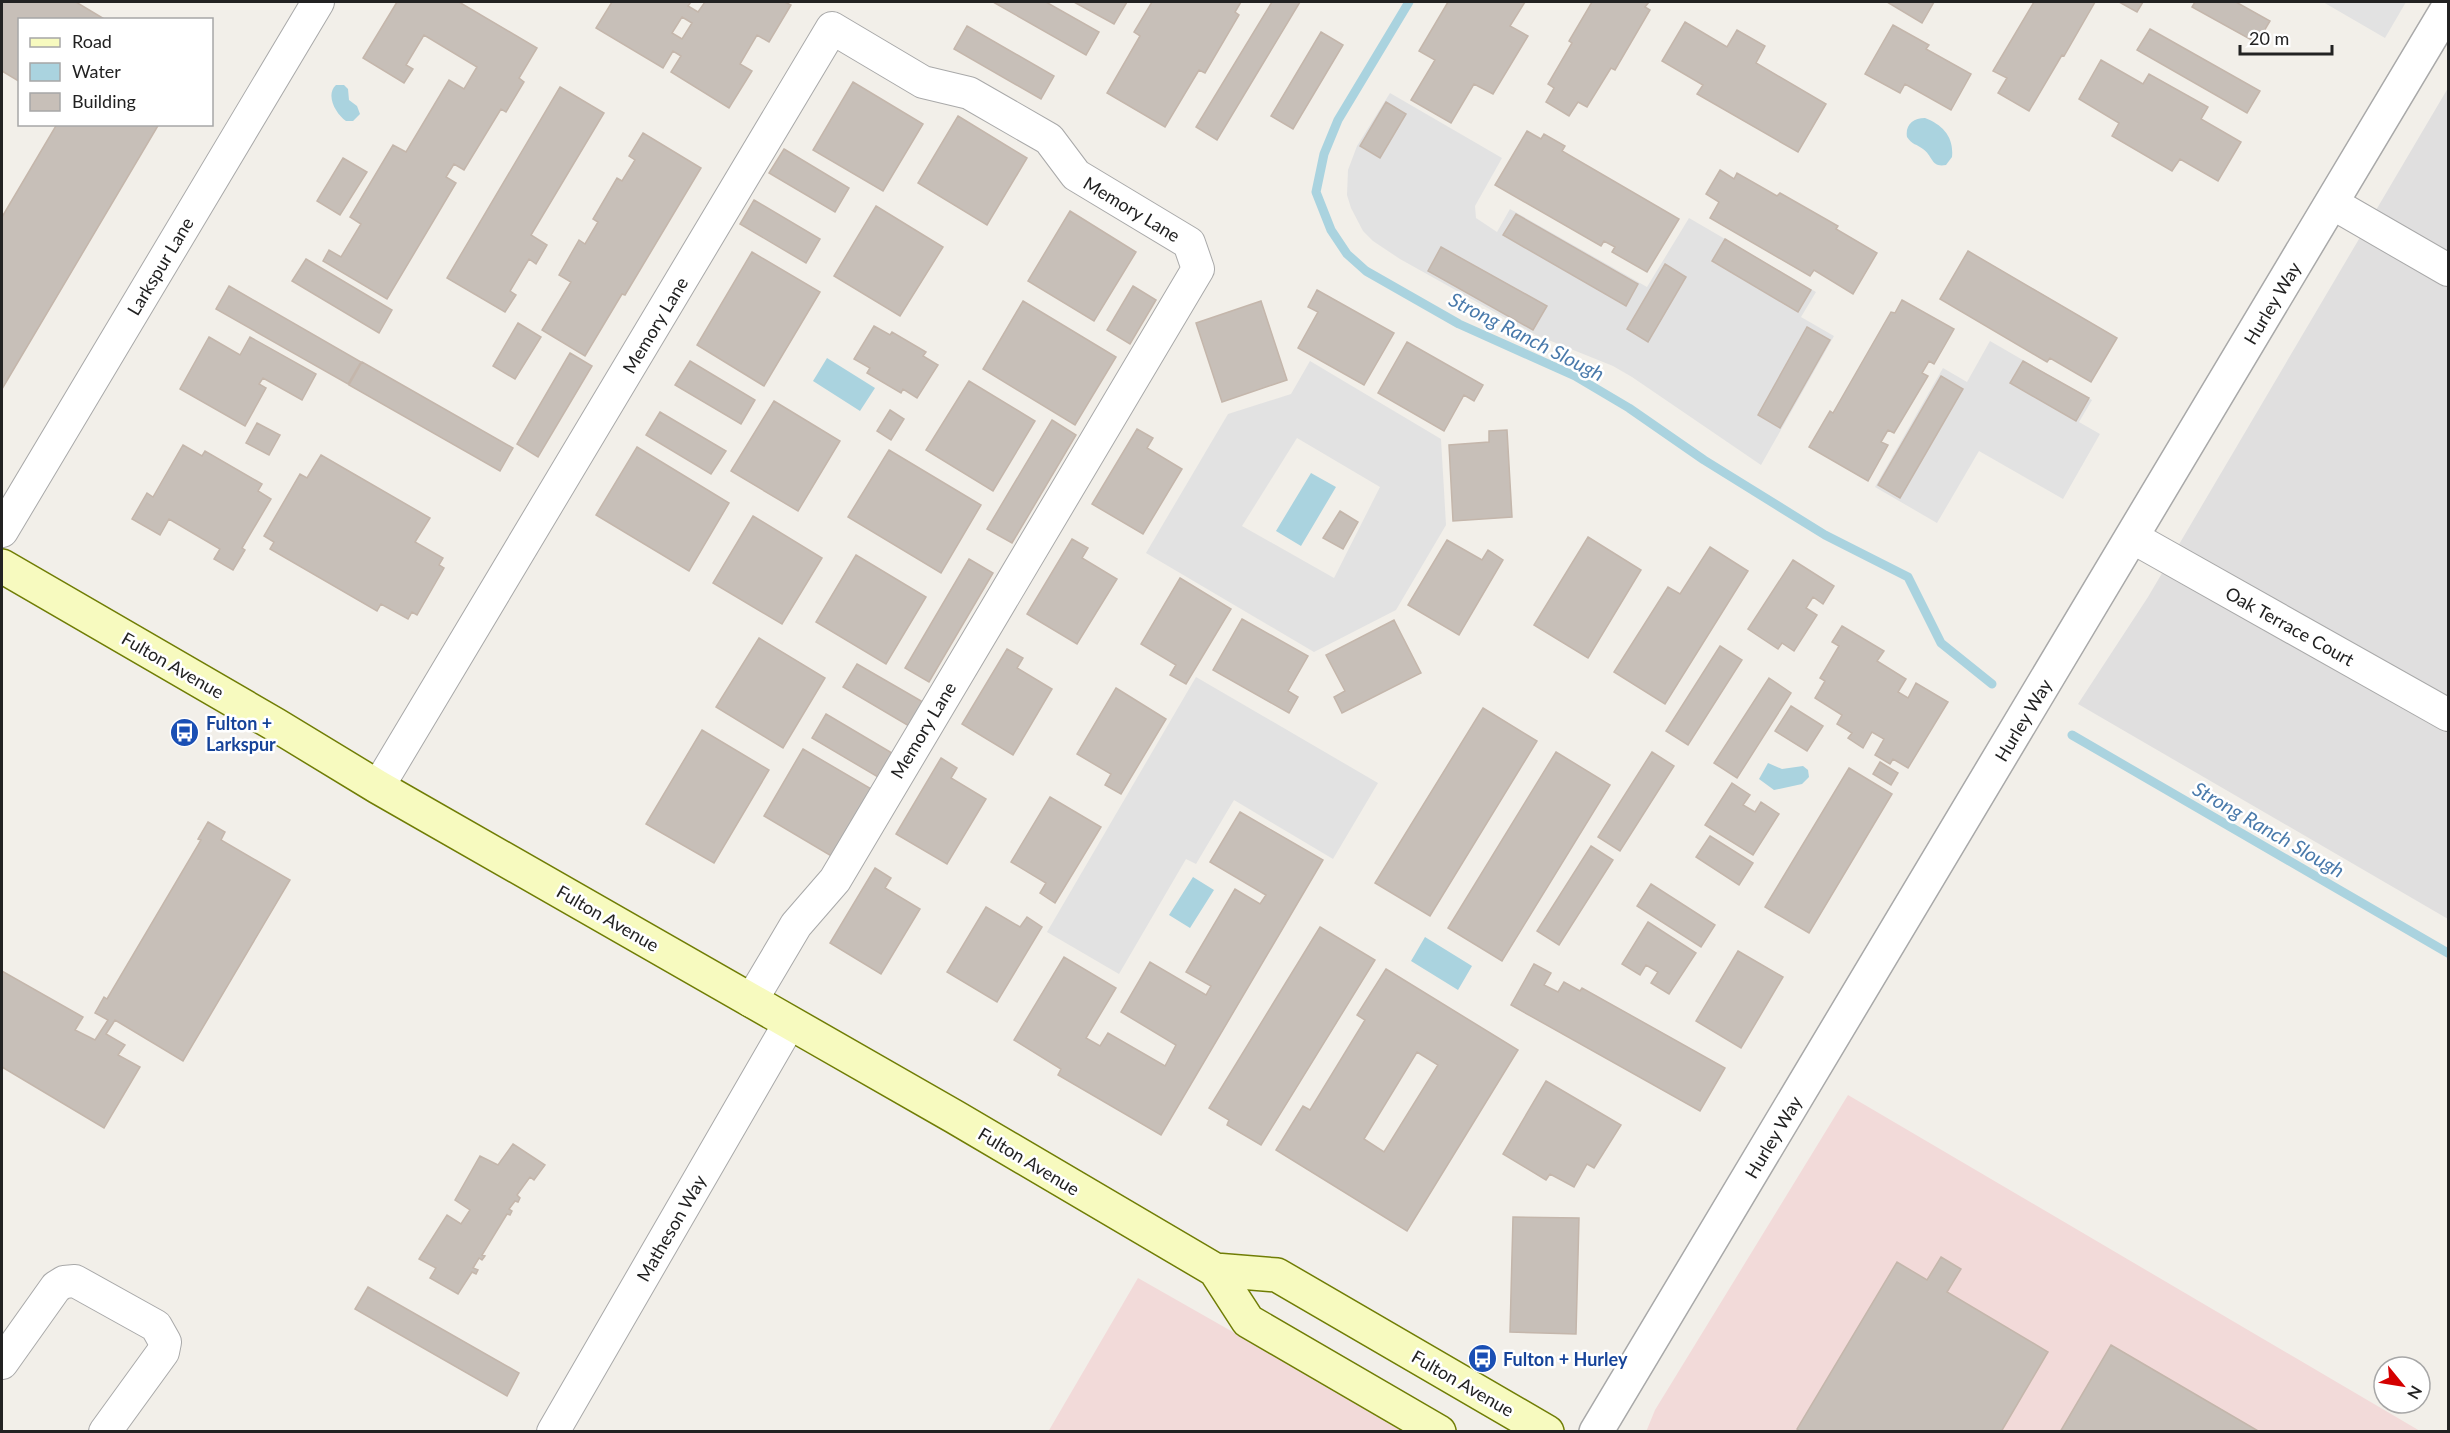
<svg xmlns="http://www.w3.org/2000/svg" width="2450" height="1433" viewBox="0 0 2450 1433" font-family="Lato,sans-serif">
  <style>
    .residential { fill: #e0dfdf }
    .commercial { fill: #f2dad9 }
    .parking { fill: #e2e2e2; fill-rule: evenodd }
    .water { fill: #aad3df }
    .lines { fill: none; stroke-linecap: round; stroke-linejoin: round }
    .stream { stroke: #aad3df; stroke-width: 9 }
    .building { fill: #c7bfb8; stroke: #c4b6ab; stroke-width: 1.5; fill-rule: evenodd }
    .minor-casing { stroke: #a9a9a9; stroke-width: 34 }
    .tertiary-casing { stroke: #a9a9a9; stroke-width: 36 }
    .secondary-casing { stroke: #707d05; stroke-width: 36 }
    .minor { stroke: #fff; stroke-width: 32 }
    .tertiary { stroke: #fff; stroke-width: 33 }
    .secondary { stroke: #f7fabf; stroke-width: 33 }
    .labels { text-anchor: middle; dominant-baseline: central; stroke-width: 5; stroke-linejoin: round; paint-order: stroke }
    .street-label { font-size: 18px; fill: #222; stroke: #fff }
    .transit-label { font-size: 18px; font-weight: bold; fill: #164399; stroke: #fff; text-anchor: start }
    .water-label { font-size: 20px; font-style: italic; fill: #4a7aab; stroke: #fff }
  </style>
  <rect width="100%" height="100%" fill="#f2efe9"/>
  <path class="residential" d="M2448,88V919L2078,704L2148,597Z"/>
  <path class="commercial" d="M1848,1095L2420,1431L1646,1432L1655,1410Z
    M1138,1278L1407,1431L1048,1432Z"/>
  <path class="parking" d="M2323,2H2406L2385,38Z
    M1390,93L1502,158L1475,206L1476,218L1497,232L1510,209L1647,287L1689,218L1816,292L1801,317L1834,336L1761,465L1632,377L1613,366L1536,335L1400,259L1373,241L1363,231L1351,208L1347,195L1348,170L1357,146Z
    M1990,341L2092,400L2079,422L2100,434L2063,499L1979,451L1937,523L1875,487L1943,368L1967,382Z
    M1310,361L1441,439L1446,525L1396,610L1314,652L1146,553L1228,414L1291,394ZM1297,438L1380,487L1334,578L1242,526Z
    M1196,677L1378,783L1333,859L1234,800L1196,864L1186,859L1119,974L1047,932Z"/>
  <path class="water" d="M336,85H344L348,89L349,100L357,106L360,114L353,121H346C336,114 325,95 336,85Z
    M1925,118C1943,125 1954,137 1952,157L1946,165C1931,168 1933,156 1923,149C1917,144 1912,145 1907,137C1905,125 1913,118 1925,118Z
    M827,358L875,388L860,411L813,381Z
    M1311,473L1336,487L1301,546L1276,531Z
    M1768,763L1782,769L1803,766L1808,770L1809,777L1802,784L1774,790L1759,779Z
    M1193,877L1214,890L1190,928L1169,915Z
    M1425,937L1472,966L1458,990L1411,961Z"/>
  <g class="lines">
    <path class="stream" d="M1409,2L1338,120L1324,154L1316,192L1331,230L1347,254L1366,271L1459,324L1575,376L1629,408L1704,460L1825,535L1908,577L1941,643L1992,684
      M2072,735L2448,953"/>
  </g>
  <path class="building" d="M2,2H76L106,20H20V82L2,71Z
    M397,2H459L537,48L519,78L524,82L506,112L501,109L464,170L454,164L446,177L456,183L387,299L323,261L329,250L341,257L361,224L350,217L393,145L406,152L449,80L464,89L477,67L424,35L406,65L413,69L404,83L363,58Z
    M612,2H691L688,6L698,12L705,2H785L791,5L769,42L757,35L740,64L752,71L729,108L671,72L681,56L673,51L663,68L596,28ZM682,17L692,23L682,39L672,33Z
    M993,2H1046L1099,32L1086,55Z
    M1074,2H1127L1114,24Z
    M1152,2H1241L1235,12L1239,15L1205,73L1199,70L1165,127L1107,93L1140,36L1134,32Z
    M1272,2H1300L1217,140L1196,127Z
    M1448,2H1525L1510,26L1528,36L1493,94L1474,84L1451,123L1411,100L1435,60L1419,51Z
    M1592,2H1649L1645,7L1650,10L1615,70L1611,68L1587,107L1578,102L1569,116L1546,102L1554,88L1548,84L1572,43L1569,41Z
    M1887,2H1934L1922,23Z
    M2034,2H2095L2064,56L2062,55L2029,111L1998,93L2007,78L1993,71Z
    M2119,2H2143L2137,12Z
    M2195,2H2236L2270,21L2257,43L2192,7Z
    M1685,22L1727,47L1737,30L1765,46L1756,63L1826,104L1798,152L1697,94L1703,85L1662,61Z
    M1893,25L1929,45L1926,49L1971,74L1951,110L1905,84L1900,93L1865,74Z
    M967,26L1054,76L1041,99L954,49Z
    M2150,29L2260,91L2247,113L2137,50Z
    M1321,32L1343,45L1293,129L1271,116Z
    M2101,60L2143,84L2149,74L2208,107L2201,119L2241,142L2218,181L2180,159L2172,171L2112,136L2119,123L2079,99Z
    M853,82L923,124L883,191L813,150Z
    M560,87L604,113L531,235L547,245L536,264L529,259L510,291L516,295L505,312L447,278Z
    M1386,102L1406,114L1380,158L1360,146Z
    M958,116L1027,158L987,225L918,183Z
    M57,124H159L2,389V217Z
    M1527,131L1541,139L1544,134L1565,146L1562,151L1679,219L1647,272L1612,252L1615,247L1604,241L1601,246L1495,185Z
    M643,133L701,168L625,295L622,294L585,356L542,330L571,282L559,275L579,240L585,244L598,222L593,219L617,178L622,181L635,160L629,156Z
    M784,149L849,188L835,212L769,173Z
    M343,158L367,172L340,215L317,201Z
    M1720,170L1734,179L1737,173L1777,196L1780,193L1838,226L1836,229L1877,253L1853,294L1814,270L1810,276L1710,218L1719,202L1706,194Z
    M754,200L820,239L806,263L740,224Z
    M876,206L943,247L900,316L834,276Z
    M1070,211L1136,252L1094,321L1028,281Z
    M1516,214L1638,284L1626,306L1503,235Z
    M1725,239L1811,290L1798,312L1712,261Z
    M1441,247L1547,306L1533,330L1428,271Z
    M1968,251L2117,338L2091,382L2050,358L2047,362L1940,299Z
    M752,252L820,292L764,386L697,345Z
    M306,259L392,310L379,333L292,281Z
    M1665,264L1686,277L1648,342L1627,329Z
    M229,286L361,362L348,384L216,309Z
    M1133,286L1156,300L1130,344L1107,330Z
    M1317,290L1394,333L1364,385L1298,348L1318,312L1308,307Z
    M1902,300L1954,329L1934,364L1929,361L1922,373L1928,376L1894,433L1888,430L1881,442L1888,445L1868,481L1809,447L1830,411L1833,413L1891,312L1895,313Z
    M1023,301L1116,357L1075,425L983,369Z
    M1261,301L1287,380L1222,402L1196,323Z
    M518,323L541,337L515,379L493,366Z
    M874,326L890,335L892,332L926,352L923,356L938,365L917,398L903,389L901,393L867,373L870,368L854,359Z
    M1807,327L1830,340L1780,428L1758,415Z
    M209,337L240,355L250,337L316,374L302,400L263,378L259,384L266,388L245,426L180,389Z
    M1407,342L1483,385L1474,401L1464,395L1444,431L1378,393Z
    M570,353L592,366L538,457L517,444Z
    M690,361L755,400L741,424L675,385Z
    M2023,361L2089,398L2076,421L2010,383Z
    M362,362L513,448L500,471L349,385Z
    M1941,376L1963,389L1900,498L1878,485Z
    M969,381L1035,421L993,491L926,450Z
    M774,401L840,441L798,511L731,471Z
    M890,410L904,419L891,440L877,431Z
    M660,412L726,451L711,474L646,435Z
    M1052,420L1076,435L1012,543L987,529Z
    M257,423L280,435L269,455L246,443Z
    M1137,429L1153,438L1147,448L1182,469L1143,534L1092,504Z
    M1507,430L1512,517L1453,521L1449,445L1489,442V431Z
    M183,445L202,456L205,451L262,484L258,491L271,499L242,548L245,550L233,570L214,559L220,549L169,519L160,535L132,519L147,493L153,497Z
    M637,447L729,503L689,571L596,515Z
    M889,450L981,505L941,573L848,517Z
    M321,455L430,518L415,542L443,558L439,565L444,568L417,615L412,612L408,619L381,604L377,611L270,549L274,542L264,536L300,474L307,478Z
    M1340,511L1358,522L1343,549L1323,538Z
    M753,516L822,558L782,624L713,583Z
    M1588,537L1641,570L1588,658L1534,625Z
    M1072,539L1088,548L1082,558L1117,579L1077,644L1027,614Z
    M1447,540L1482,560L1488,550L1503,560L1459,635L1408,605Z
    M1710,547L1748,571L1665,704L1614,672L1668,587L1680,594Z
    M856,555L926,597L886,664L816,622Z
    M969,559L993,573L929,682L905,668Z
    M1793,560L1834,586L1823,604L1813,597L1806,608L1817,615L1794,651L1782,643L1778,649L1748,629Z
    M1180,578L1231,609L1186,684L1170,675L1176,665L1141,644Z
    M1242,619L1308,656L1288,691L1298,697L1289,713L1213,670Z
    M1394,620L1421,673L1342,713L1334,697L1345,691L1326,655Z
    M1842,626L1884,651L1877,661L1906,679L1898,692L1908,698L1916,683L1948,702L1908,768L1893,759L1890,764L1875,755L1884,739L1872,732L1863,748L1848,738L1852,733L1837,724L1842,715L1815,698L1825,681L1820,678L1839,646L1832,642Z
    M759,638L825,678L783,748L716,707Z
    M1720,646L1742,660L1688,745L1666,731Z
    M1007,649L1023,658L1017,668L1052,689L1013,755L962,724Z
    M857,664L923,702L909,726L843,687Z
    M1769,678L1791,693L1737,778L1714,763Z
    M1116,688L1166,719L1121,794L1105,785L1111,774L1077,754Z
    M1791,706L1823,726L1807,751L1775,731Z
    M1483,708L1537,741L1430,916L1375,883Z
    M826,714L892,753L878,777L812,738Z
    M702,730L769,770L714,863L646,824Z
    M803,749L873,790L833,857L764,816Z
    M1556,752L1610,785L1502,961L1448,928Z
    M1652,752L1674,766L1620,851L1598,837Z
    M941,758L957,768L951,778L986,799L947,864L896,834Z
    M1880,762L1898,773L1891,785L1873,774Z
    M1849,768L1892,794L1809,933L1765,907Z
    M1732,783L1750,795L1743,805L1755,812L1761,802L1779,814L1753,855L1705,825Z
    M1050,797L1101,827L1055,903L1040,893L1046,883L1011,862Z
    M1240,812L1323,860L1161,1135L1058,1075L1061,1069L1014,1040L1064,957L1116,988L1086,1038L1100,1046L1108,1033L1165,1066L1176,1045L1121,1012L1150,962L1206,995L1211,986L1186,972L1235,889L1260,904L1266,895L1210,862Z
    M208,822L225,832L221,840L290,880L183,1061L115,1020L106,1034L125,1045L118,1055L140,1067L104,1128L2,1067V971L83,1017L75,1030L95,1040L108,1020L95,1013L104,997L107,999L201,840L198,839Z
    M1710,836L1753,863L1739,885L1696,857Z
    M1591,846L1613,860L1559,945L1537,931Z
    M875,868L891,878L885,888L920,909L881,974L830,943Z
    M1651,884L1715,925L1701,947L1637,906Z
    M986,907L1020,927L1027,917L1042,927L997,1002L947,972Z
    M1648,922L1696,953L1669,994L1651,983L1658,972L1646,965L1640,975L1622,964Z
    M1320,927L1375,960L1261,1145L1227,1125L1229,1120L1209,1108Z
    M1738,951L1783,977L1741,1048L1696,1021Z
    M1534,964L1551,973L1544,985L1558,992L1564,982L1580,991L1582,988L1725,1068L1700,1111L1511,1005Z
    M1386,969L1518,1050L1407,1231L1276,1150L1303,1106L1310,1110L1365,1020L1357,1015ZM1417,1052L1438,1065L1384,1152L1364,1139Z
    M1546,1081L1621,1125L1594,1168L1587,1164L1574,1187L1550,1174L1546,1180L1503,1154Z
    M513,1144L545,1165L534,1180L530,1177L517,1195L520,1198L518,1202L515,1201L509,1209L512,1211L510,1215L507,1214L482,1255L485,1256L482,1260L479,1258L473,1268L478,1270L476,1274L472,1272L458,1294L430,1278L436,1268L419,1259L447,1215L461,1224L470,1210L455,1200L480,1156L498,1165Z
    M1513,1217L1579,1218L1576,1334L1510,1332Z
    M1941,1257L1961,1269L1947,1292L2048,1352L2001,1432H1801L1797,1429L1897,1262L1927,1280Z
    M368,1287L519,1373L507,1396L355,1309Z
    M2111,1345L2260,1432H2060Z"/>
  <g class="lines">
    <defs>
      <path id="minor" d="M2332,203L2448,270
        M2,531L318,2
        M2132,537L2448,715
        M378,787L832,28L923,82L969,93L1049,139L1076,175L1189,243L1198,269L835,880L796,925L751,1001
        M2,1363L56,1287L64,1282L75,1281L156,1326L165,1342L163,1352L105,1432
        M553,1432L789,1024"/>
      <path id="tertiary" d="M1596,1432L2448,8"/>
      <path id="secondary" d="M2,566L276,725L378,787L955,1117L1215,1270L1277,1275L1547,1432
        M1215,1270L1248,1321L1439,1432"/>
    </defs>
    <use href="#minor" class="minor-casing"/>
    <use href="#tertiary" class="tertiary-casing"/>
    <use href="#secondary" class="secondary-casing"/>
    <use href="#minor" class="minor"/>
    <use href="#tertiary" class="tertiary"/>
    <use href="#secondary" class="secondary"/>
  </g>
  <defs>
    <symbol id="bus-disc" viewBox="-11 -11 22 22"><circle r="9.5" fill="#1a4fb4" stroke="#fff"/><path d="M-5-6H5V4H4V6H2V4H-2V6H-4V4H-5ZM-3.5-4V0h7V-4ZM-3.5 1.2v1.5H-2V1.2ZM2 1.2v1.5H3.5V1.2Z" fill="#fff"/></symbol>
  </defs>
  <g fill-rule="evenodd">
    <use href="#bus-disc" x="168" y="716" width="33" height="33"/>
    <use href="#bus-disc" x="1466" y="1342" width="33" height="33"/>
  </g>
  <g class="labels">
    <g class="street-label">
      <text transform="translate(1132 209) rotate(31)">Memory Lane</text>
      <text transform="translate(160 266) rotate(-59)">Larkspur Lane</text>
      <text transform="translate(2272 303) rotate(-59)">Hurley Way</text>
      <text transform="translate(655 325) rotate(-59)">Memory Lane</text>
      <text transform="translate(2290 626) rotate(29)">Oak Terrace Court</text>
      <text transform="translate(173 665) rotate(30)">Fulton Avenue</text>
      <text transform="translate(2023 720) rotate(-59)">Hurley Way</text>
      <text transform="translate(923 730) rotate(-59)">Memory Lane</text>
      <text transform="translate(608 918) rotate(30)">Fulton Avenue</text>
      <text transform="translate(1773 1137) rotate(-59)">Hurley Way</text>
      <text transform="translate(1029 1161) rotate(31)">Fulton Avenue</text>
      <text transform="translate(671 1228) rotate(-60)">Matheson Way</text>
      <text transform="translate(1463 1383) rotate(30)">Fulton Avenue</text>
    </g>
    <g class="transit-label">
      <text x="206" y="723">Fulton +<tspan x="206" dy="21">Larkspur</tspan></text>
      <text x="1503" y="1359">Fulton + Hurley</text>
    </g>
    <g class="water-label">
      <text transform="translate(1527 336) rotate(27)">Strong Ranch Slough</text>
      <text transform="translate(2269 829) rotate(30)">Strong Ranch Slough</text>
    </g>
  </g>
  <rect width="2450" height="1433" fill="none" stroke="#222222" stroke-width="6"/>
  <rect x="18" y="18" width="195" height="108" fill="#ffffff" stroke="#a7a7a7" stroke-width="1.5"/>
  <rect x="30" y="38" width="30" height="9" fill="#f7fabf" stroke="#a7a7a7" stroke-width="1.5"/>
  <text x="72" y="48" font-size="18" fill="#222222">Road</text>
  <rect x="30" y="63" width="30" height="18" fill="#aad3df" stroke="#a7a7a7" stroke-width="1.5"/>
  <text x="72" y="78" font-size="18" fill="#222222">Water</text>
  <rect x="30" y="93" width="30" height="18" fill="#c7bfb8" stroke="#a7a7a7" stroke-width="1.5"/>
  <text x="72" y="108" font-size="18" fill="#222222">Building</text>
  <g transform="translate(2402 1385) rotate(120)"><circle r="28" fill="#ffffff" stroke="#a7a7a7" stroke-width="1.5"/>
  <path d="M0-4.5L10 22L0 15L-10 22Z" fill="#d40000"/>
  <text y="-9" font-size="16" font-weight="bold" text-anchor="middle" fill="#222222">N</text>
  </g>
  <path d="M2240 45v9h92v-9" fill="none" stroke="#222222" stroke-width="3"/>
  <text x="2249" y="45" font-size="18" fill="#222222" stroke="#ffffff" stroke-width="4.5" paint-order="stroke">20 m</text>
</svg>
